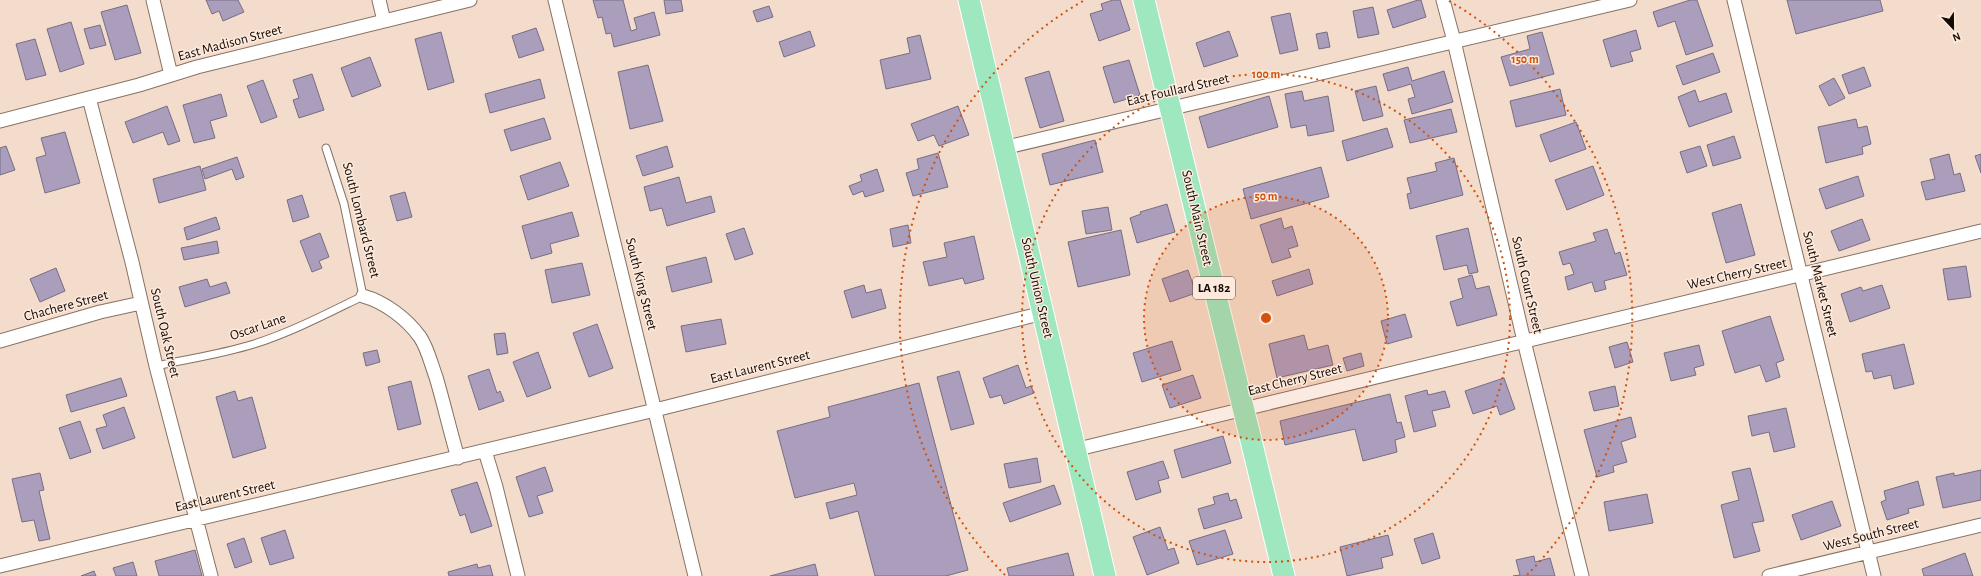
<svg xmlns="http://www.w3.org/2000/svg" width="1981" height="576" viewBox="0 0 1981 576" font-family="'Alegreya Sans',sans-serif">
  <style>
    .building { fill: #ab9dbc; stroke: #776e83 }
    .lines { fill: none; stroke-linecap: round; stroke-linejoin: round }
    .lane-casing { stroke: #877264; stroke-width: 9 }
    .street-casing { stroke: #877264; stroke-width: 15 }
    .primary-casing { stroke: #fff; stroke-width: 23 }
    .lane { stroke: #fff; stroke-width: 7 }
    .street { stroke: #fff; stroke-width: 13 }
    .primary { stroke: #9ee7bf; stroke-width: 21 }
    .ring { fill: none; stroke: #d2510b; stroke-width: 2; stroke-dasharray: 2 4 }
    .labels { text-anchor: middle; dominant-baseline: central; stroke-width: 3; stroke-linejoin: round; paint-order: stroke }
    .shield { fill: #feeadd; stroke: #584d46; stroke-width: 1 }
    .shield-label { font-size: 13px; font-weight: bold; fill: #110a05 }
    .street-label { font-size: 14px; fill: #110a05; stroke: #feeadd }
    .centre { fill: #d2510b; stroke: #feeadd; stroke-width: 2 }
    .ring-label { font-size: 12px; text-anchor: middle; font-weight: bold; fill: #d2510b; stroke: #feeadd; stroke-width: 3; stroke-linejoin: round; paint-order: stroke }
  </style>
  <rect width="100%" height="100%" fill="#f4dccc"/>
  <path class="building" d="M206,0H238L244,12L223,21L219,11L212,14Z
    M593,0H623L631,31L637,29L634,18L654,12L660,35L614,47L611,33L606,34L602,17L598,18Z
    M664,0H681L683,11L666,14Z
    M1113,0H1120L1130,30L1099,41L1090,14L1103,10L1101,4Z
    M1418,0H1421L1426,17L1393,28L1387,10Z
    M1690,0H1697L1713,46L1686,55L1675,21L1658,27L1653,12Z
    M1787,0H1880L1883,11L1796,34Z
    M127,5L141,53L115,60L101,12Z
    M769,6L773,17L757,22L753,11Z
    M1373,7L1379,34L1358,38L1353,11Z
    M1290,13L1298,50L1280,54L1271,17Z
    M71,22L84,64L60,72L47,29Z
    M100,25L106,45L90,49L84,29Z
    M536,28L544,50L519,58L512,36Z
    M1636,30L1641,49L1630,52L1633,61L1611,67L1603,40Z
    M810,31L815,46L784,57L779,42Z
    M1229,31L1238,56L1204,67L1196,43Z
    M441,32L454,82L428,90L415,39Z
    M1327,32L1330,47L1319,49L1316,34Z
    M1542,32L1554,74L1510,86L1501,57L1530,49L1527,36Z
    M920,35L931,79L886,89L880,60L910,53L907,38Z
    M35,39L46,75L26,80L16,44Z
    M1713,53L1720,72L1683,85L1676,66Z
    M370,57L381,86L352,97L341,68Z
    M1129,60L1140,95L1114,103L1103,67Z
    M648,65L663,121L630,129L618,72Z
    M1408,67L1412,81L1444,71L1453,102L1412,114L1408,99L1415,97L1411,84L1388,91L1383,74Z
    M1864,67L1871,86L1849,94L1842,75Z
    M1049,71L1064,121L1040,128L1025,78Z
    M312,74L324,110L299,118L293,100L299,98L293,80Z
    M1834,78L1845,98L1829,106L1819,86Z
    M540,79L545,98L490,113L485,94Z
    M263,80L277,117L261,123L247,86Z
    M1376,86L1383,116L1363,121L1355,91Z
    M1560,89L1566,115L1516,127L1510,101Z
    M1695,90L1699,102L1726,93L1732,112L1689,127L1678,97Z
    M1302,91L1304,101L1328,96L1334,131L1308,136L1306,125L1291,128L1285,94Z
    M221,94L227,116L210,121L215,138L194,143L183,105Z
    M1269,96L1278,127L1208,148L1199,117Z
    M167,106L180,141L168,145L163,132L133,143L125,122Z
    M958,106L969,135L939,146L934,135L918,141L911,124Z
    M1451,109L1457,132L1410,143L1404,120Z
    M544,118L551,139L511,151L504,130Z
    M1856,119L1858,128L1867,126L1871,144L1862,147L1863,154L1826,163L1818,127Z
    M1576,122L1586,149L1550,162L1540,135Z
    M1387,128L1393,147L1347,161L1342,141Z
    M65,132L80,183L45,193L36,158L46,155L41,138Z
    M1734,136L1741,158L1713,166L1707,145Z
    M1095,140L1103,172L1050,185L1042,154Z
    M6,146L15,170L0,175V148Z
    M667,146L673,167L643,176L636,156Z
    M1700,146L1707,166L1687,173L1680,152Z
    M938,153L948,187L913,196L906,173L919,169L917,159Z
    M1949,154L1954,175L1960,173L1965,191L1926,200L1921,182L1935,179L1930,159Z
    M1981,154V173L1975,156Z
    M237,157L244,177L236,180L232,169L205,179L202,169Z
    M1454,158L1463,195L1410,209L1407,194L1411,193L1407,178L1437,171L1435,163Z
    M560,162L569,186L528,200L520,176Z
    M200,166L206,190L159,203L153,179Z
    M1593,166L1604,195L1567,210L1555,180Z
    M1321,167L1329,197L1251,219L1243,189Z
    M877,169L884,191L865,197L863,191L853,195L849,186L862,181L860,175Z
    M1858,176L1864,196L1826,209L1819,189Z
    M679,177L686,203L711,196L715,212L667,226L662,208L650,211L644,187Z
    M405,192L412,217L397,221L390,196Z
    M302,195L309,217L293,222L287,200Z
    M1167,204L1175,232L1137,243L1130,218L1141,214L1140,212Z
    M1741,204L1755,255L1726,263L1712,213Z
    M1108,207L1112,230L1086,234L1082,211Z
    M572,212L579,236L550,244L552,253L531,259L522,226Z
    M216,217L220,229L187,240L184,228Z
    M1281,218L1284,229L1292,226L1298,246L1288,249L1291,257L1272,263L1260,225Z
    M1862,219L1870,240L1839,251L1831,231Z
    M908,225L911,243L893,247L890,229Z
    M744,228L753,254L735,260L726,234Z
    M1468,228L1478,272L1469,274L1467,265L1444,270L1436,236Z
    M1607,229L1615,254L1620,252L1627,275L1604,281L1606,289L1595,292L1592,282L1568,290L1565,277L1574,274L1570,263L1563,265L1559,252L1596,241L1593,233Z
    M1121,230L1130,275L1078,287L1068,242Z
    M320,233L329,257L319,261L322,268L312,272L300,241Z
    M974,236L984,279L965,284L963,278L929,286L923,262L947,257L944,243Z
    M217,241L219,253L184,260L181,248Z
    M706,257L712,282L672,292L666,267Z
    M582,263L590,295L552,303L545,270Z
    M1966,266L1971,297L1948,300L1943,269Z
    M56,268L65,291L40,302L30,279Z
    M1309,269L1313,284L1277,296L1272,281Z
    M1188,270L1196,293L1170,302L1162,279Z
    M1472,275L1476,289L1489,286L1497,315L1457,326L1450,302L1463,298L1458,279Z
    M207,279L210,287L226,282L230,293L185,307L179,287Z
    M864,285L866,293L881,289L886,308L852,318L844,291Z
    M1882,285L1890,308L1850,322L1841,294L1861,287L1863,291Z
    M1405,314L1412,337L1387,344L1381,321Z
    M1770,316L1784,360L1776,363L1780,377L1766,382L1760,365L1735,373L1722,331Z
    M721,319L726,344L686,352L681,326Z
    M597,324L613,368L589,377L573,333Z
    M505,333L508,353L497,355L494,334Z
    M1304,335L1308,350L1328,345L1333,365L1277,378L1269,344Z
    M1172,341L1181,370L1142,382L1133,353Z
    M1627,342L1633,362L1615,368L1609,347Z
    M1904,344L1914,384L1894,389L1891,375L1874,379L1872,371L1866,372L1862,354Z
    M1699,345L1704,365L1694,368L1696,375L1671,381L1664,353Z
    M377,350L380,362L366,366L363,353Z
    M538,352L551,388L527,397L513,362Z
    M1361,353L1364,366L1347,371L1343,358Z
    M1018,365L1026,388L1031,386L1034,393L1004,404L1001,395L990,398L983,378Z
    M489,369L497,393L500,391L504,401L479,410L468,376Z
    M959,371L974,424L951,430L937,377Z
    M1193,375L1201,398L1170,408L1162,385Z
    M121,378L127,396L71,412L66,395Z
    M1504,378L1515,409L1500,415L1497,406L1473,414L1465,391Z
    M411,381L421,424L398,430L388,387Z
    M919,383L968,570L946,576H875L858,511L830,519L826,503L857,495L854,483L795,498L777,431L830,417L828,407Z
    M1615,386L1619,406L1594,411L1589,392Z
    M1427,390L1428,395L1445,391L1450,407L1432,411L1436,426L1414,432L1405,396Z
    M235,391L238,401L252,397L266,448L233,458L216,397Z
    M1390,394L1397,423L1401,422L1405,437L1395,440L1397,452L1363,461L1355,429L1285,445L1280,421Z
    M124,407L135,438L103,449L96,429L107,426L103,415Z
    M1786,408L1795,447L1774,452L1769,432L1752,436L1748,416Z
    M1631,417L1636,437L1621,442L1627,462L1613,466L1614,472L1597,477L1584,430Z
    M80,421L91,452L70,459L59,428Z
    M1223,436L1231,463L1182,478L1174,450Z
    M1037,458L1041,482L1009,488L1004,464Z
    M1163,461L1169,478L1158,481L1161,492L1136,500L1127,472Z
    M545,467L553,491L537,496L543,513L529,517L516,477Z
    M1750,468L1764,521L1752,523L1760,551L1734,558L1721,505L1739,500L1732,472Z
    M1981,470V500L1943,508L1936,477L1954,473V476Z
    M40,473L44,490L39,491L50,539L39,541L34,520L22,522L12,479Z
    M1918,481L1924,505L1908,509L1909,513L1887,520L1881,502L1886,500L1884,491Z
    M477,482L492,526L471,533L465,514L460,516L451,490Z
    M1054,485L1061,504L1010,522L1003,503Z
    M1228,493L1230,501L1236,499L1242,518L1204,529L1198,509L1215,504L1213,497Z
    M1647,494L1653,523L1609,531L1604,502Z
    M1832,501L1841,526L1801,540L1792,515Z
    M1160,527L1168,550L1174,548L1179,563L1147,575L1133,537Z
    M285,530L294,558L270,565L261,538Z
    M1225,530L1233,554L1197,565L1189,541Z
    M1433,533L1440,558L1422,564L1414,539Z
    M1388,535L1393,555L1381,558L1383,568L1347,576L1340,547Z
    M244,538L252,562L235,568L227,544Z
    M195,550L202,576H159L155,561Z
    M1068,553L1074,576H1009L1007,568Z
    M1965,553L1973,576H1924L1922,569Z
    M1534,556L1535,562L1550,558L1555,576H1513L1520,575L1516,560Z
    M133,562L137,576H116L113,568Z
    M477,564L478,568L490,565L493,576H449L448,572Z
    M815,564L818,576H770Z
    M94,571L96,576H81Z"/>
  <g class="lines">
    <defs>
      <path id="lane" d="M156,366C188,359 222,354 254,344C292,332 328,313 363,296L344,204L326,148"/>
      <path id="street" d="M153,0L171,75
        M379,0L384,21
        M555,0L695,576
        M1443,0L1454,41L1524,341L1582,576
        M1734,0L1874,576
        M89,98L132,262L156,366L211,576
        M0,121L139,85L197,67L470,0
        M1003,148L1630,0
        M363,296C385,302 407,319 420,337C428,349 431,364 436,377C444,404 450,431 458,458
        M0,341L100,312L141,303
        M1074,450L1981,231
        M485,451L496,487L518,576
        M0,566L655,410L1043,313
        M1769,576L1981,525"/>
      <path id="primary" d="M969,0L1105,576
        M1144,0L1284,576"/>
    </defs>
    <use href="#lane" class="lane-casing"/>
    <use href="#street" class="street-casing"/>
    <use href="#primary" class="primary-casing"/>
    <use href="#lane" class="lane"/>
    <use href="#street" class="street"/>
    <use href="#primary" class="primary"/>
  </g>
  <circle cx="1266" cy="318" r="122" fill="#d2510b" fill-opacity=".12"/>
  <g class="ring">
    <circle cx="1266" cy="318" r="122"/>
    <circle cx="1266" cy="318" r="244"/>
    <path d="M1005 575A366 366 0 0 1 1083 1M1449 1A366 366 0 0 1 1527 575"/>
  </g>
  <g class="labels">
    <rect class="shield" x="1193" y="277" width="42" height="22" rx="3"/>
    <g class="shield-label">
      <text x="1214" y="288">LA 182</text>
    </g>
    <g class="street-label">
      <text transform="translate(230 43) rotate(-15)">East Madison Street</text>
      <text transform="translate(1178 90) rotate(-13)">East Foullard Street</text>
      <text transform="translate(1197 218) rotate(77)">South Main Street</text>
      <text transform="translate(361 220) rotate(76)">South Lombard Street</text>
      <text transform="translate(1737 274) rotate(-13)">West Cherry Street</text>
      <text transform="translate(641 284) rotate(76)">South King Street</text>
      <text transform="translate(1820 284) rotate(76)">South Market Street</text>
      <text transform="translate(1527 285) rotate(77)">South Court Street</text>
      <text transform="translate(1037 288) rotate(77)">South Union Street</text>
      <text transform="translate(66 306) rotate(-15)">Chachere Street</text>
      <text transform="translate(258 327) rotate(-19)">Oscar Lane</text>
      <text transform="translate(165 333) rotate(77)">South Oak Street</text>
      <text transform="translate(760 367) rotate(-14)">East Laurent Street</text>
      <text transform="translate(1295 380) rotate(-14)">East Cherry Street</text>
      <text transform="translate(225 496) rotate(-13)">East Laurent Street</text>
      <text transform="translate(1871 535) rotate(-14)">West South Street</text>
    </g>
  </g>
  <circle cx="1266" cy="318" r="6" class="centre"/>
  <g class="ring-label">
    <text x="1525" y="63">150 m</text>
    <text x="1266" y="78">100 m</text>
    <text x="1266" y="200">50 m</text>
  </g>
  <g transform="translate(1953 28) rotate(158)" stroke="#feeadd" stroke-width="3" paint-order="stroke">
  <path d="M0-3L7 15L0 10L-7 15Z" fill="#110a05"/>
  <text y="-6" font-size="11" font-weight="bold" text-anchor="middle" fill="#110a05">N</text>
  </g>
</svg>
